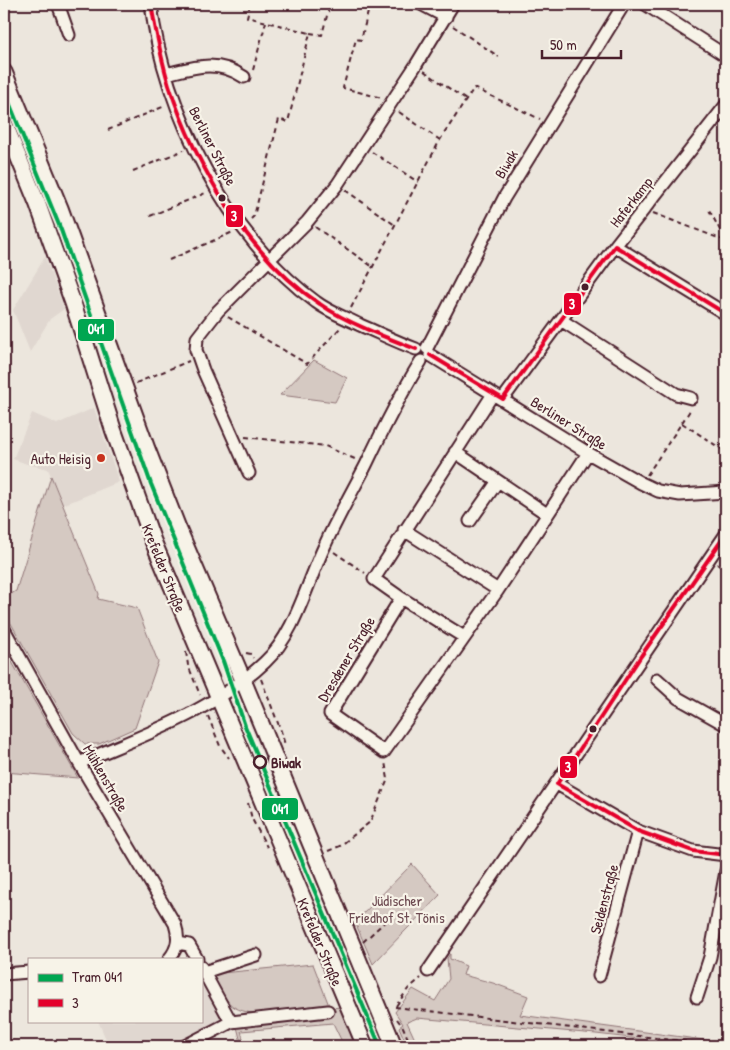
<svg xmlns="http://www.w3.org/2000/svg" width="730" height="1050" viewBox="0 0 730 1050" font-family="'Patrick Hand',sans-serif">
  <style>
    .built { fill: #e0d7d0 }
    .green { fill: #d5c9c2; stroke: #907476 }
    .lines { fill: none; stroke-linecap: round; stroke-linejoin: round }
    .minor-casing { stroke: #4a1f2b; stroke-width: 15 }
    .major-casing { stroke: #4a1f2b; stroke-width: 19 }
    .path { stroke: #4a1f2b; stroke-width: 2; stroke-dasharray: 5 4; stroke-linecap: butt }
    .minor { stroke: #f7f3e8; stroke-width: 11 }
    .major { stroke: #f7f3e8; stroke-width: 15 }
    .bus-1-casing { stroke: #f7f3e8; stroke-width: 8 }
    .bus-1 { stroke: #e4002b; stroke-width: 4 }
    .tram-1-casing { stroke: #f7f3e8; stroke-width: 8 }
    .tram-1 { stroke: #00a651; stroke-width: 4 }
    .bus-dot { fill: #4a1f2b; stroke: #f7f3e8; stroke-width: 2 }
    .poi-dot { fill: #c8321e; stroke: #f7f3e8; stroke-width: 2 }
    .stop-dot { fill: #f7f3e8; stroke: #4a1f2b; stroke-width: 2.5 }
    .labels { text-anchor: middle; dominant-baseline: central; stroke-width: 4.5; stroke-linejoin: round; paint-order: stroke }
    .street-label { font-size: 15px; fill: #4a1f2b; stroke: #f7f3e8 }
    .poi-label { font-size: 15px; fill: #4a1f2b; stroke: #f7f3e8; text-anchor: end }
    .stop-label { font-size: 15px; font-weight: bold; fill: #4a1f2b; stroke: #f7f3e8; text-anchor: start }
    .park-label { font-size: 15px; fill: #6d4a51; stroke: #f7f3e8 }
    .line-badge { stroke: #f7f3e8; stroke-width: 2 }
    .badge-label { font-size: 14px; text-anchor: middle; font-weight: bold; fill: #fff }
  </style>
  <rect width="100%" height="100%" fill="#ece6dd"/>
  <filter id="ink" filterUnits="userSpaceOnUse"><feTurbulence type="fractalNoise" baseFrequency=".02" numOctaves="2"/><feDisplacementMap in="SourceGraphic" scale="10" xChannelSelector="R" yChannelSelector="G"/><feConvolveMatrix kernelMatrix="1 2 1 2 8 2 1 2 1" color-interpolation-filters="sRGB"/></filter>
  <g filter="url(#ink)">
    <path class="built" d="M45,257L64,309L50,319L30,352L13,310Z
      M94,408L119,482L63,505L48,469L27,464L13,459L32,413L57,424Z
      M201,983L222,1018L172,1046H109L98,1021H201Z"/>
    <path class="green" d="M314,360L347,378L335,402L280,395Z
      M51,476L99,594L98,599L137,608L158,662L135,728L99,744H85L73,733L4,611V598L16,591Z
      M4,648L78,778L4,772Z
      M412,864L440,895L373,964L355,922Z
      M450,954V959L466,966L463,975L493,983L528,996L520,1015L726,1043V1046H701L596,1034L417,1018L407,1022L418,1046H407L399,1027L403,1024L395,1012L413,989L435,1001L449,979L447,958Z
      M313,964L330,1008L342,1007L357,1046H344L333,1023L241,1031L245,1046H242L237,1027L257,1014C225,1009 227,1000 212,974Z"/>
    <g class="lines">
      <defs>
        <path id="minor" d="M58,4L69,35
          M151,4C163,110 229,239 316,302C329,312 346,318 360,325C379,333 397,342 416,349
          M421,4L446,17
          M645,4L726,56
          M166,74C195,67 217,59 244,77
          M615,246L726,314
          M561,320L676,394L691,398
          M427,348L504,198L624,4
          M430,355L588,453L641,483L658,491L680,495L726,492
          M503,399L615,246L726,105
          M455,452L547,514
          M249,473L203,370L196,350L197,338L218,311L307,222L337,185L416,65L453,4
          M470,521L498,481
          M404,530L498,590
          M401,598L374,579L493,394
          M4,629L79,763L175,924C179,937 179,947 169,959
          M464,637L401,598L330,714L384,752L498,590L588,453
          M657,679L678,698L726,725
          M79,763C143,735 214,711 265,662C295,634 307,583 325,545C337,518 352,492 366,465C383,429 400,395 421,361
          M557,784L638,831L693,851L726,855
          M178,943L189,945L197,959
          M201,967L231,1022
          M428,971L726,534
          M204,972L256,955
          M4,974L29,972
          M599,976L638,831
          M697,997L710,957L726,871
          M185,1046L231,1022L328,1011"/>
        <path id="major" d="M4,72L60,208L147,449L178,528L243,680L394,1046
          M4,122L38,205L73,303L113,429L153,541L365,1046"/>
      </defs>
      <use href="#minor" class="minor-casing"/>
      <use href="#major" class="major-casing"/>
      <path class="path" d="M250,4L247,17L310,33L288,122L279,119L254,216L251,219
        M370,4L361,40L356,39L343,88L382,98
        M453,26L499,57
        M310,33L322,35L330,4
        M4,49L9,60
        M253,70L266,22
        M424,71L466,100
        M399,112L440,140
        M108,130L165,106
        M372,152L418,182
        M133,171L184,150
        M345,190L395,225
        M653,213L726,241L708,208
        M150,216L208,192
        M315,227L373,267
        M169,260L233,232
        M351,308L440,140L474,88L540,119
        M228,317L307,364L340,328
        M136,383L189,361
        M682,423L726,452
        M245,437L325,446L357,460
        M719,448L726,437
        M647,475L689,412L690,408
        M334,552L365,573
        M717,564L726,571
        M186,652L188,665L200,695
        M246,653L251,654L253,658
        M261,679L281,731L285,745
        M208,716L220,746L229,758
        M248,803L252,819L267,847
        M328,851L340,846L370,822L388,779L385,762
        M363,942L389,918
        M396,1006L408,989L421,978
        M395,1007L723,1046
        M397,1019L403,1027L411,1046"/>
      <use href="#minor" class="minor"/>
      <use href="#major" class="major"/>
      <defs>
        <path id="bus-1" d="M151,4C156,32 161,59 169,85C195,165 249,257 320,304C345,322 387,338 416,349
          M430,355L503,399L615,246L726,314
          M726,534L641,656L557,784L638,831L693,851L726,855"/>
      </defs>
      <use href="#bus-1" class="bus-1-casing"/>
      <use href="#bus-1" class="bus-1"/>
      <defs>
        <path id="tram-1" d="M4,90L61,230L151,484L223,661L245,726L380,1046"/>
      </defs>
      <use href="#tram-1" class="tram-1-casing"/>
      <use href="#tram-1" class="tram-1"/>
    </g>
  </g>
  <g class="bus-dot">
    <circle cx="222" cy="198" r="4.5"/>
    <circle cx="585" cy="287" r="4.5"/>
    <circle cx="593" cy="729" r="4.5"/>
  </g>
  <circle class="poi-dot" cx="101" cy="458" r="5"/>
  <circle class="stop-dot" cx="260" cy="762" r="6"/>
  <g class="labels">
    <g class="street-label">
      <text transform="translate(213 146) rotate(63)">Berliner Straße</text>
      <text transform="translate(506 164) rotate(-59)">Biwak</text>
      <text transform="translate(631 202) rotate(-52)">Haferkamp</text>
      <text transform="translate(569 423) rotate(32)">Berliner Straße</text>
      <text transform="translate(164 568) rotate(68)">Krefelder Straße</text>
      <text transform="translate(346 659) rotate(-59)">Dresdener Straße</text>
      <text transform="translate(106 778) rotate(60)">Mühlenstraße</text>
      <text transform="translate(604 899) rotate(-75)">Seidenstraße</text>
      <text transform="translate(320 942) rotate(67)">Krefelder Straße</text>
    </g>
    <g class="poi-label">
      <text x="91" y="458">Auto Heisig</text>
    </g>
    <g class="stop-label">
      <text x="271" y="762">Biwak</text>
    </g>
    <g class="park-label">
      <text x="397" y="900">Jüdischer<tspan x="397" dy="17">Friedhof St. Tönis</tspan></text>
    </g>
  </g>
  <g class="line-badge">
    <rect x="225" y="204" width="19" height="24" rx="5" fill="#e4002b"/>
    <rect x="563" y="292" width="19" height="24" rx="5" fill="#e4002b"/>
    <rect x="77" y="318" width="38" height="24" rx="5" fill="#00a651"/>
    <rect x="559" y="755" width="19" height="24" rx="5" fill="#e4002b"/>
    <rect x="261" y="797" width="38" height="24" rx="5" fill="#00a651"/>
  </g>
  <g class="badge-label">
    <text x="234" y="221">3</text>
    <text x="572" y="309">3</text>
    <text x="96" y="334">041</text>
    <text x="568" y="772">3</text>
    <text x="280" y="814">041</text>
  </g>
  <rect width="730" height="1050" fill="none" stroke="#f7f3e8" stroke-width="20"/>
  <rect x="10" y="10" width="710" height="1030" fill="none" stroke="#4a1f2b" stroke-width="2" filter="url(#ink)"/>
  <rect x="28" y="958" width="175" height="65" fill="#f7f3e8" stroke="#b29e9c"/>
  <rect x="38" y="974" width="25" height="8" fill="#00a651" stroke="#b29e9c"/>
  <text x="72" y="982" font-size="15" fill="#4a1f2b">Tram 041</text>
  <rect x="38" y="999" width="25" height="8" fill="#e4002b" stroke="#b29e9c"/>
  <text x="72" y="1008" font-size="15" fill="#4a1f2b">3</text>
  <path d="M542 50v8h79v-8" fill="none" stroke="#4a1f2b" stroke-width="2.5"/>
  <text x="550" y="50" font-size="15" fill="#4a1f2b" stroke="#f7f3e8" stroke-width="4" paint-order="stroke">50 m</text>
</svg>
